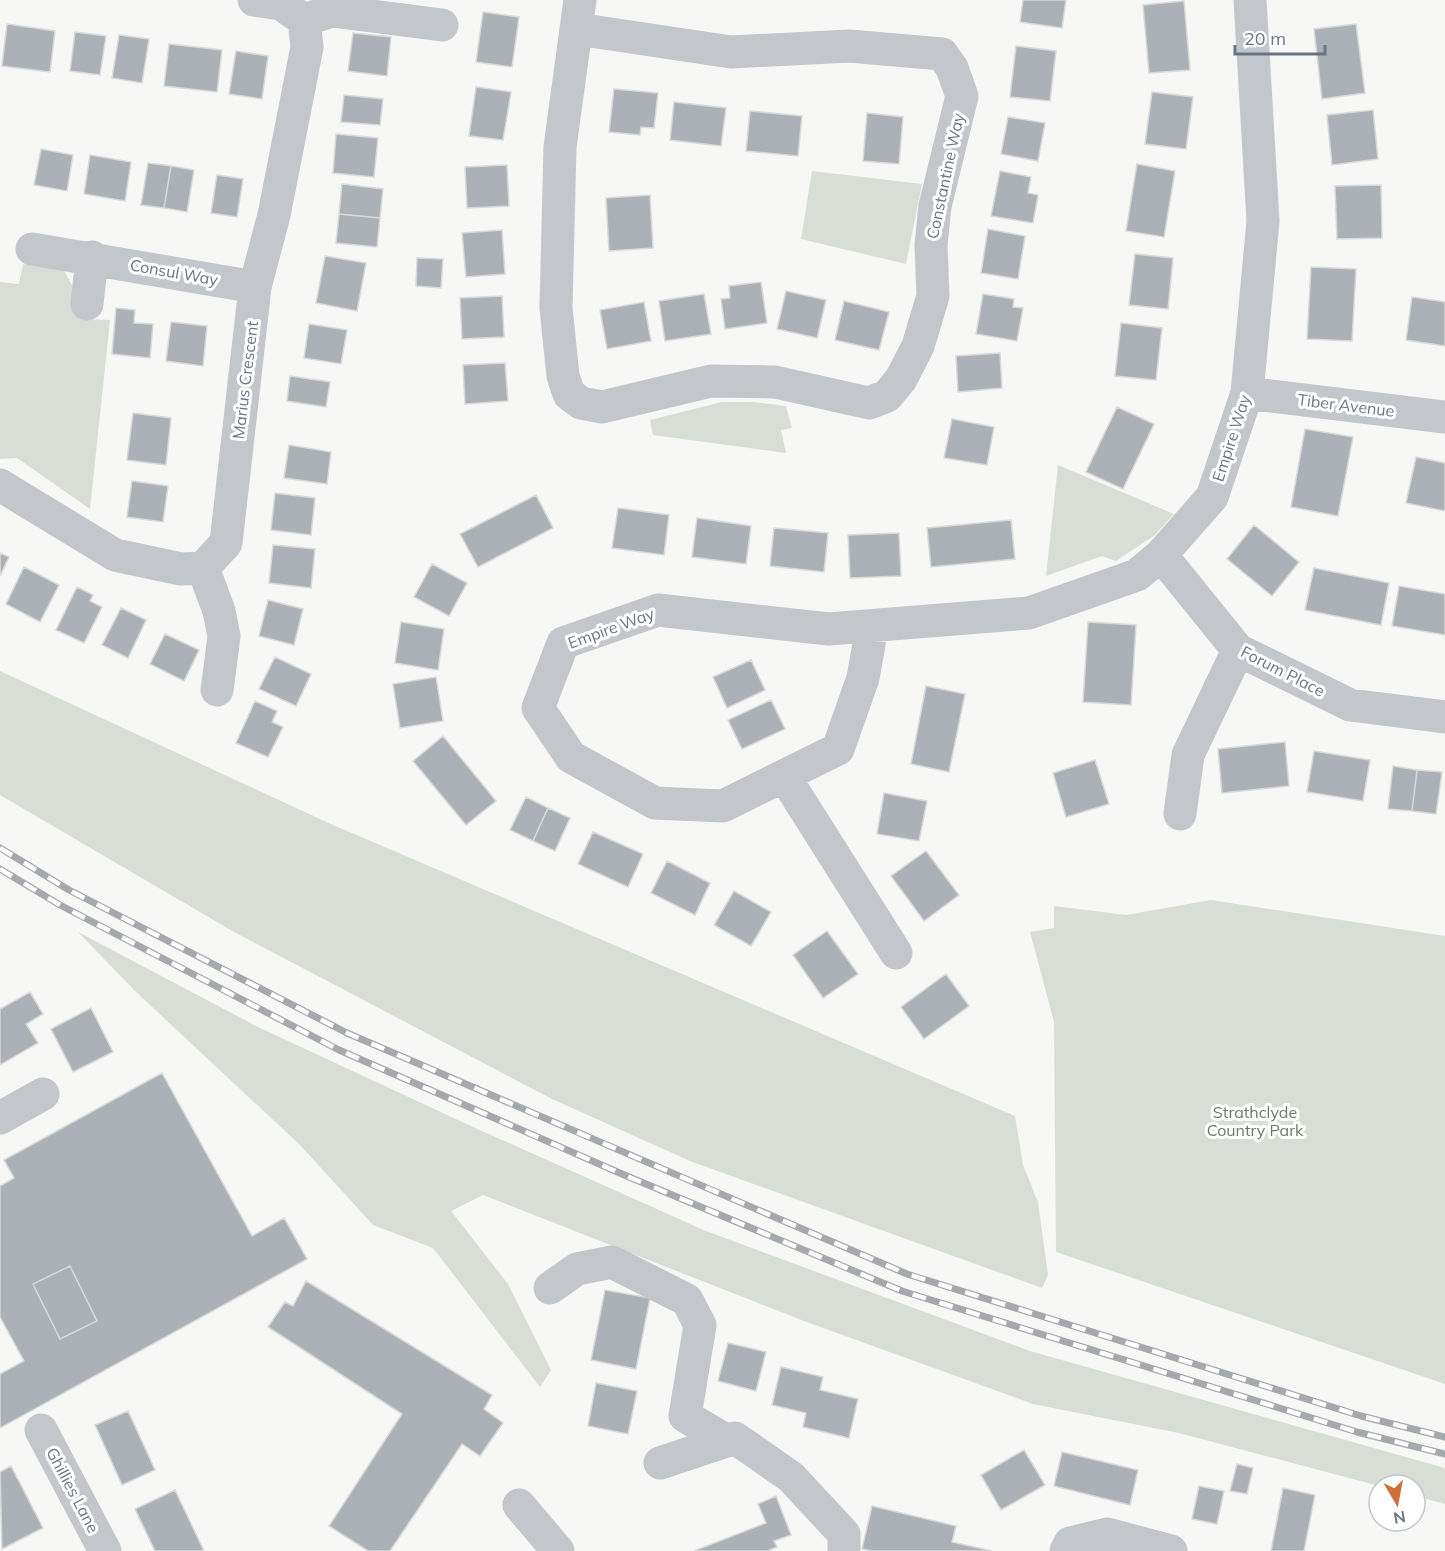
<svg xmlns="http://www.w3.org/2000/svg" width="1445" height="1551" viewBox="0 0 1445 1551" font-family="Mulish,sans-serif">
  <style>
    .green { fill: #d8ded6 }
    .building { fill: #abb1b7; stroke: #d9d9d7; stroke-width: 1.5 }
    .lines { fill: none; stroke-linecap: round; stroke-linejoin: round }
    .minor { stroke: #c3c6ca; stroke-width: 33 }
    .rail-casing { stroke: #a5a9ae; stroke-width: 7 }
    .rail { stroke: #fff; stroke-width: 4.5; stroke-dasharray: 14; stroke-linecap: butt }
    .labels { text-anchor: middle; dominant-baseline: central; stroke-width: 6; stroke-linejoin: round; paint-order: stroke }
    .street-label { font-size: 16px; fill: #697583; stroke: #fff }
    .park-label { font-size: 16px; fill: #697a68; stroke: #fff }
  </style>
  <rect width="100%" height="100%" fill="#f7f7f5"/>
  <path class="green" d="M812,171L922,184L906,264L801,239Z
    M23,264L64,270L75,291L79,319L110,320L90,509L17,458L0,459V282L19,284Z
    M722,402H753L786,406L792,428L781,430L786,453L653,435L650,420Z
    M1058,465L1174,514L1155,535L1116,561L1102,556L1046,576Z
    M0,671L333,825L1015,1116L1023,1165L1038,1202L1048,1275L1042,1288L690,1161L552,1099L234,932L0,795Z
    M1211,900L1445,936V1384L1056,1252L1054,1022L1030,932L1054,928V906L1126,915Z
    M78,932L258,1027L473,1127L706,1231L1030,1351L1445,1468V1504L1415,1496V1485L1379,1486L1179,1433L1033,1404L804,1321L483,1195L451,1211L508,1284L551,1370L540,1387L433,1248L373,1225L300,1145L136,992Z"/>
  <path class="building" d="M1023,0H1066L1062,28L1020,22Z
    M1184,1L1190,70L1149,73L1143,5Z
    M483,12L519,17L512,67L476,62Z
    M7,24L55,31L50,72L2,66Z
    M1356,24L1365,93L1322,99L1314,29Z
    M75,32L106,36L100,75L70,71Z
    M353,33L391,37L387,76L348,71Z
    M119,35L149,39L142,83L112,78Z
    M169,44L222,50L217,92L164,86Z
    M1016,46L1056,51L1050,101L1010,97Z
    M236,51L268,56L262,99L229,94Z
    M476,87L511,92L503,140L469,136Z
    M614,89L658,93L654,128L641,127L640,135L609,132Z
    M1152,92L1193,97L1186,149L1145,144Z
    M344,95L383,99L380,125L341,122Z
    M674,102L726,108L721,146L670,140Z
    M1373,110L1378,159L1332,165L1327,115Z
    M750,111L802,116L798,156L746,151Z
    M867,113L903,117L899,164L863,161Z
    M1008,117L1045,123L1038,161L1001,154Z
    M336,134L378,138L374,177L333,173Z
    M41,149L73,155L67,191L34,185Z
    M90,155L131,162L125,201L84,194Z
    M148,163L171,166L164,208L141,205Z
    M1137,164L1175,171L1164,237L1126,231Z
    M507,165L509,206L467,208L465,167Z
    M171,166L194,170L187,212L164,208Z
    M1000,171L1031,177L1028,193L1038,195L1033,223L991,216Z
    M217,175L243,179L237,217L211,213Z
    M342,184L383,189L380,218L339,214Z
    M1381,185L1382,238L1337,239L1335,186Z
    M650,195L653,248L609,251L606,198Z
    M339,214L380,218L377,247L336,243Z
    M988,229L1025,236L1018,279L981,273Z
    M502,230L505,274L466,277L462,233Z
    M1135,254L1173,258L1168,309L1129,305Z
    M325,256L366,263L357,311L316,303Z
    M417,258L443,259L441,288L416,286Z
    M1311,267L1356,269L1352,341L1307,339Z
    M761,282L767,323L725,329L721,299L730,298L729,286Z
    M786,291L826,300L817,338L777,329Z
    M704,294L711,334L665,341L659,301Z
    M983,294L1014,299L1013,307L1023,308L1017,341L976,334Z
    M502,296L504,337L462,339L460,298Z
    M1412,297L1445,302V346L1406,340Z
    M844,301L889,312L879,350L835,340Z
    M644,302L651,341L607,349L600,310Z
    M116,308L135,310L134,323L153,324L150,358L112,354Z
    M171,322L207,326L203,366L166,361Z
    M1121,323L1162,328L1156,380L1115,376Z
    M309,324L347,330L341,364L304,358Z
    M1000,353L1002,388L958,392L956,356Z
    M505,363L508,401L465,404L463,365Z
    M290,376L330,382L326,407L287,401Z
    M1117,407L1154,424L1123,489L1086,472Z
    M133,413L171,418L166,465L127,460Z
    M952,419L994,427L987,465L944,458Z
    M1305,429L1353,437L1338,516L1291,507Z
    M289,445L331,452L327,484L284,478Z
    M1416,457L1445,463V511L1406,503Z
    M132,481L168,486L163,522L127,517Z
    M275,493L315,498L311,535L271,530Z
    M536,495L553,528L478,567L460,534Z
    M618,508L669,515L664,555L612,548Z
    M697,518L751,526L746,564L692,557Z
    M1011,520L1015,559L931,567L927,528Z
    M1254,525L1299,562L1272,596L1227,559Z
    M774,528L828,533L824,572L770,566Z
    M899,533L901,576L850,578L848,535Z
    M273,545L315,549L311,588L269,583Z
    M0,553L9,557L0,576Z
    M432,564L467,583L449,616L414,597Z
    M24,567L59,585L40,622L6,604Z
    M1314,568L1389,583L1381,625L1305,610Z
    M1399,586L1445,594V635L1392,626Z
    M77,587L93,595L90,601L102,607L84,643L56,630Z
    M268,600L303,609L294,645L259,636Z
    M121,608L146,620L128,658L102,645Z
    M401,622L444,629L438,670L395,663Z
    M1088,622L1136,625L1131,705L1083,702Z
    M165,634L199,650L184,681L150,664Z
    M275,657L311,674L296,706L259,689Z
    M751,660L765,690L727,708L713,677Z
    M436,677L443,721L400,728L393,684Z
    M926,686L965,694L949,772L911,764Z
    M771,700L785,729L742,749L728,720Z
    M255,701L277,711L272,722L283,727L268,757L236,743Z
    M443,736L496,801L466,825L413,761Z
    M1285,742L1289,786L1222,793L1218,749Z
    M1314,751L1370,760L1363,801L1307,792Z
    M1095,760L1109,804L1066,817L1053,773Z
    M1393,766L1417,770L1412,811L1388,809Z
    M1417,770L1442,772L1436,814L1412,811Z
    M884,793L927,801L919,841L877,834Z
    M526,797L548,808L533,841L510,830Z
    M548,808L570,818L555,851L533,841Z
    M593,832L643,854L628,887L578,864Z
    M926,851L959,895L924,921L891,876Z
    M667,861L710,883L695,915L651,893Z
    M734,891L771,912L751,946L714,925Z
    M827,931L858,974L823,998L793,955Z
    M946,974L969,1006L924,1039L901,1007Z
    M30,992L43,1014L26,1024L38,1043L0,1065V1009Z
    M91,1008L113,1052L73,1072L51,1029Z
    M162,1073L252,1236L284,1218L307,1259L0,1428V1374L24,1361L0,1317V1186L14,1178L4,1160Z
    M70,1266L97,1321L60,1339L33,1284Z
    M306,1281L492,1395L484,1409L503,1423L480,1456L462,1444L390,1551H368L329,1526L402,1414L268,1327L285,1302L293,1306Z
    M605,1290L650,1298L636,1369L591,1360Z
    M728,1343L766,1352L756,1391L718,1381Z
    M781,1367L823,1377L820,1390L858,1399L849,1438L803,1427L806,1413L772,1405Z
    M596,1383L637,1391L628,1434L588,1426Z
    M128,1411L155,1470L122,1485L95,1425Z
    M1024,1450L1045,1485L1001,1510L981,1475Z
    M1062,1452L1138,1470L1130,1505L1054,1486Z
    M1237,1464L1253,1468L1247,1494L1230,1491Z
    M11,1466L43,1528L2,1549L0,1472Z
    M1199,1486L1224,1491L1217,1524L1192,1519Z
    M1283,1488L1315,1495L1304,1551H1271Z
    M175,1490L204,1551H155L135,1509Z
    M776,1496L791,1535L774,1541L777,1547L767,1551H694L766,1523L758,1504Z
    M872,1506L956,1526L952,1542L992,1551H872L862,1549Z"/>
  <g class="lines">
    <path class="minor" d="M304,20L332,11L442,25
      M577,29L731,52L849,46L942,54L952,68L962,96L935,206L931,245L933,296L918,346L901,379L887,396L869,403L775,382L711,381L602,407L581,403L569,394L563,376L556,308L560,147L580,0
      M32,249L255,287
      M87,304L92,257
      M1247,393L1445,417
      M0,485L115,555L181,569L203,568L226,543L255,287L274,215L307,47L304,20L281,4L254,0
      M1161,555L1238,650L1350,705L1445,717
      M203,568L219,611L224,636L217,690
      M872,627L863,678L838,749L723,806L655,803L571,757L538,708L563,643L658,610L829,629L1029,613L1137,575L1161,555L1212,497L1247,393L1263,221L1250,0
      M784,776L896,953
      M1180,814L1188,755L1238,650
      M0,1118L43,1094
      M550,1288L577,1269L612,1262L687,1300L700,1325L685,1416L727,1441
      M41,1430L105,1551
      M660,1463L735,1438L791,1477L844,1534V1551
      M519,1505L558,1551
      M1066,1551L1070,1543L1107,1534L1171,1551"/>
    <defs>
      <path id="rail" d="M0,848L69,890L347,1033L907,1274L1361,1416L1445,1437
        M0,869L60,905L339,1050L622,1174L902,1291L1357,1432L1445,1454"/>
    </defs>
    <use href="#rail" class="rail-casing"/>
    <use href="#rail" class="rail"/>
  </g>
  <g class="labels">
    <g class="street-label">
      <text transform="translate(945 176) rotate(-78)">Constantine Way</text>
      <text transform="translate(174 272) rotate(10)">Consul Way</text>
      <text transform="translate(245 380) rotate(-83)">Marius Crescent</text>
      <text transform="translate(1346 405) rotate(7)">Tiber Avenue</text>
      <text transform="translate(1231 438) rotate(-72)">Empire Way</text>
      <text transform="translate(611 628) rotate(-20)">Empire Way</text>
      <text transform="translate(1283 671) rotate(27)">Forum Place</text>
      <text transform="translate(73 1490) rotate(62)">Ghillies Lane</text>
    </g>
    <g class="park-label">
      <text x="1255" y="1112">Strathclyde<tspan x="1255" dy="18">Country Park</tspan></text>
    </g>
  </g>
  <g transform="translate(1397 1503) rotate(170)"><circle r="28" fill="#ffffff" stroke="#c3c8cd" stroke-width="1.5"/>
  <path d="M0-4.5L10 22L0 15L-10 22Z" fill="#d16f3b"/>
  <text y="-9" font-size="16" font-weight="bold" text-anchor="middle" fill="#697583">N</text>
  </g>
  <path d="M1235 45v9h90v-9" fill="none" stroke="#697583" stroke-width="3"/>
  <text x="1244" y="45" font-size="18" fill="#697583" stroke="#ffffff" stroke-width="4.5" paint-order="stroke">20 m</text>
</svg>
